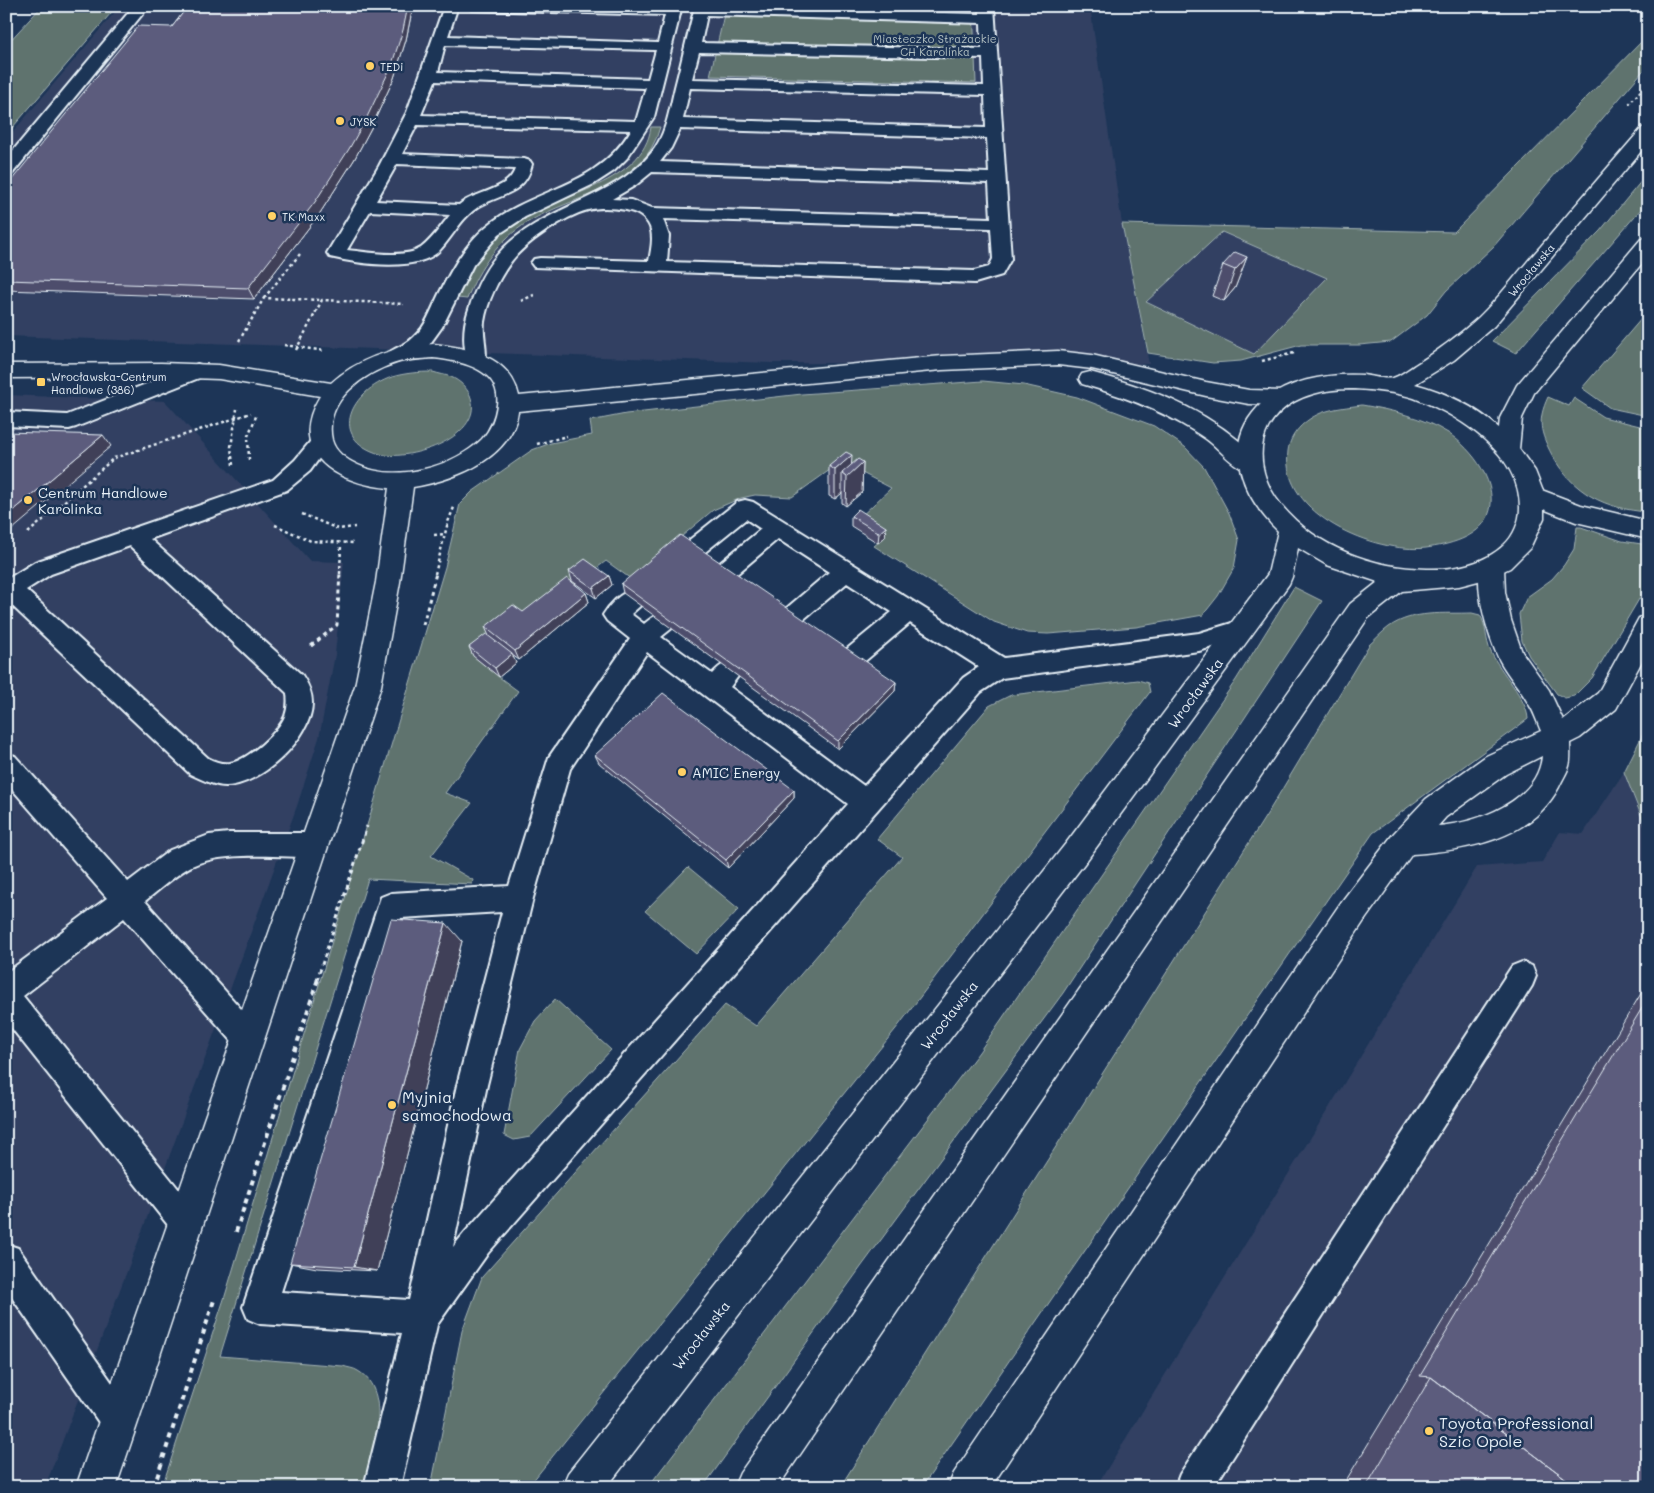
<svg xmlns="http://www.w3.org/2000/svg" width="1654" height="1493" viewBox="0 0 1654 1493" font-family="Mali,sans-serif">
  <style>
    .built { fill: #304062 }
    .green { fill: #5e736e; stroke: #a3b2b3; fill-rule: evenodd }
    .lines { fill: none; stroke-linecap: round; stroke-linejoin: round }
    .lane-casing { stroke: #e8f1f8; stroke-width: 4 }
    .street-casing { stroke: #e8f1f8; stroke-width: 3 }
    .secondary-casing { stroke: #e8f1f8; stroke-width: 3 }
    .path-far3 { stroke: #e8f1f8; stroke-width: 2; stroke-dasharray: 2.5 2.5; stroke-linecap: butt }
    .path-far2 { stroke: #e8f1f8; stroke-width: 2.5; stroke-dasharray: 3 3; stroke-linecap: butt }
    .path-far1 { stroke: #e8f1f8; stroke-width: 3; stroke-dasharray: 4 4; stroke-linecap: butt }
    .path { stroke: #e8f1f8; stroke-width: 4; stroke-dasharray: 5 5; stroke-linecap: butt }
    .lane { fill: #1d3557; fill-rule: evenodd }
    .street { fill: #1d3557; fill-rule: evenodd }
    .secondary { fill: #1d3557; fill-rule: evenodd }
    .wall { fill: #4e4e6c; stroke: #e8f1f8 }
    .shaded-wall { fill: #404058; stroke: #e8f1f8 }
    .building { fill: #5b5b7d; stroke: #e8f1f8 }
    .poi-dot { fill: #ffd166; stroke: #1d3557; stroke-width: 2 }
    .labels { text-anchor: middle; dominant-baseline: central; stroke-width: 5; stroke-linejoin: round; paint-order: stroke }
    .far-park-label { font-size: 11px; fill: #b1bfc1; stroke: #1d3557 }
    .far-poi-label { font-size: 11px; fill: #e8f1f8; stroke: #1d3557; text-anchor: start }
    .far-street-label { font-size: 11px; fill: #e8f1f8; stroke: #1d3557 }
    .poi-label { font-size: 14px; fill: #e8f1f8; stroke: #1d3557; text-anchor: start }
    .street-label { font-size: 14px; fill: #e8f1f8; stroke: #1d3557 }
    .near-poi-label { font-size: 16px; fill: #e8f1f8; stroke: #1d3557; text-anchor: start }
  </style>
  <rect width="100%" height="100%" fill="#1d3557"/>
  <filter id="ink" filterUnits="userSpaceOnUse"><feTurbulence type="fractalNoise" baseFrequency=".02" numOctaves="2"/><feDisplacementMap in="SourceGraphic" scale="10" xChannelSelector="R" yChannelSelector="G"/><feConvolveMatrix kernelMatrix="1 2 1 2 8 2 1 2 1" color-interpolation-filters="sRGB"/></filter>
  <g filter="url(#ink)">
    <path class="built" d="M120,6H1090L1122,224L1149,364L771,363L6,336V140Z
      M1222,232L1327,278L1254,354L1146,302Z
      M6,395L165,401L310,561L344,562L335,655L319,738L297,806L140,1237L45,1487H6Z
      M1624,772L1648,833V1487H1096L1477,867L1542,862L1560,832L1583,834Z"/>
    <path class="green" d="M42,6H117L6,135V45Z
      M726,6H973L976,83L710,76Z
      M1648,35V65L1494,246L1446,291L1427,315L1391,342L1359,345H1301L1241,361L1213,363L1148,353L1122,224L1454,232ZM1222,232L1327,278L1254,354L1146,302Z
      M651,127H660C643,190 577,193 528,222C499,240 479,267 467,299L457,298C472,265 488,239 520,220C560,194 643,184 651,127Z
      M1648,173V201L1516,353L1492,341L1600,231Z
      M1648,311V416L1610,408L1582,388Z
      M433,372C439,374 446,375 451,377C460,381 466,387 470,395C487,436 410,462 380,454C327,438 351,391 392,377C405,373 419,372 433,372Z
      M983,381L1024,385L1077,397L1154,426L1185,447L1204,467L1229,513L1239,540L1234,568L1218,596L1203,615L1136,627L1048,634L1027,633L994,622L874,546L885,537L857,520L891,488L841,462L792,497L755,495L741,498L713,510L631,579L606,561L527,621L499,677L518,691L445,793L472,803L431,856L473,880L472,884L368,879L220,1356L343,1366C348,1368 354,1368 358,1371C394,1392 372,1456 364,1487H162L225,1296L445,567L460,504L472,492L532,450L551,443L592,435L590,421L626,414L802,394Z
      M1548,397L1569,406L1574,398L1603,417L1648,428V512C1605,509 1573,493 1552,455C1540,432 1537,421 1548,397Z
      M1362,405C1391,410 1422,417 1448,433C1472,449 1501,485 1488,516C1478,538 1448,545 1426,548C1375,554 1280,515 1288,451C1290,434 1304,420 1321,413C1334,408 1348,407 1362,405Z
      M1577,527H1581L1622,541L1648,545V584L1592,678L1574,696L1565,698L1557,694L1529,656L1522,641L1519,614L1527,597L1552,579L1564,565L1574,549Z
      M1294,587L1322,601L1063,993L861,1267L703,1487H648L979,1052L1236,680Z
      M1472,613L1480,615C1487,626 1485,640 1491,652C1500,672 1527,698 1528,719L1373,833L922,1487H840L1269,811L1369,645C1376,639 1382,632 1389,627C1413,610 1444,614 1472,613Z
      M1138,680L1148,683L1150,692L899,1025L528,1487H431L462,1331L482,1277L725,1005L756,1026L902,857L877,839L989,706L1011,695Z
      M1648,724V833L1624,772Z
      M688,867L739,909L696,954L645,911Z
      M555,999L611,1050L530,1137L514,1140L504,1135L520,1049L535,1021Z"/>
    <g class="lines">
      <defs>
        <path id="lane" d="M134,6H149L12,174L6,175V159Z
          M444,6H458L448,36L658,43L665,15L472,10L465,6H615L667,9L668,6H682L654,117L627,158L614,171L594,184L525,217L499,234L473,265L442,327L429,345L418,354L403,360L396,362L389,360L386,356C391,349 398,348 405,344C412,340 417,334 422,328C429,318 433,306 439,294C451,270 466,243 487,226C536,186 595,190 631,130L417,125L402,154L524,159L530,161L532,164C525,195 501,193 478,207C462,217 453,236 440,250C418,273 359,264 330,257L327,253L379,166L407,112ZM445,45L654,50H656L648,79L438,72ZM435,81L644,88L646,87L636,121L421,115ZM397,164L515,169C508,191 475,191 459,205L376,201ZM370,211L450,215C441,226 433,239 421,248C405,259 366,252 347,250Z
          M695,6L980,14V6H994L1011,259L1002,275L975,283L534,267L531,263L534,259L540,258L649,261C651,250 654,237 650,227C646,217 636,212 626,210C615,208 599,207 588,210C565,216 524,243 510,263C498,280 487,302 484,322C482,334 489,355 484,364L477,365L470,364C462,350 463,327 468,312C489,242 528,226 589,197C614,185 639,171 655,148C667,130 670,107 675,87C682,60 688,33 695,6ZM707,15L981,23L982,49L701,43ZM699,52L983,58L984,86L692,79ZM690,88L985,95L986,128L683,119ZM680,129L987,138L989,173L660,162L671,148ZM652,172L989,183L991,218L652,208L631,200L612,199L636,185ZM663,219L991,228L993,259L989,267L974,271L667,262L669,236Z
          M197,364L204,366L207,371L204,376L76,427L69,429L6,426V412L67,415Z
          M321,435L328,437L331,442L310,471L287,490L150,539L302,675C308,684 312,692 312,703C312,738 261,785 226,786C214,786 201,779 190,774L6,600V580L35,562L273,480L295,460L314,437ZM130,546L287,693C288,701 288,708 285,716C279,732 248,760 230,763C222,764 215,762 208,758L26,590L51,574Z
          M745,500L753,502L1004,658L1199,633L1242,620L1250,622L1254,629L1250,636L1199,651L1002,678L981,692L488,1253L437,1325L400,1487H364L402,1333L260,1324L248,1319L243,1307L381,897L391,893L509,886L549,757L630,639L607,621L603,615C608,607 621,591 632,591C635,591 637,593 640,594L643,600L640,606L631,614L644,624C654,616 659,612 671,615L675,622L671,629L661,637L712,674C721,665 726,660 738,664L742,671L730,687L864,786L963,678L979,667L910,623L858,667L850,670L842,667L838,660L842,653L892,612L847,583L798,624L790,627L782,624L778,618L782,612L829,572L778,539L731,579L723,582L715,579L712,573L715,567L761,529L746,519L699,557L691,559L683,557L680,551L683,545L737,502ZM647,652L848,804L466,1231L453,1247L487,1085L533,898L570,769ZM502,912L457,1085L409,1300L281,1292L401,918Z
          M6,753L15,756L128,882L170,850L209,835L229,833H314L323,837L327,845L323,853L314,857C279,857 218,850 188,868C173,877 159,890 145,901L258,1028L263,1038L258,1048L248,1053L238,1048L124,918L23,996L197,1212L202,1223L197,1234L186,1239L175,1234L6,1021V973L107,898L6,782Z
          M1522,962L1532,966L1536,976L1532,986L1214,1487H1175L1180,1474L1512,966Z
          M6,1244L18,1248L131,1410L136,1422L131,1434L119,1439L107,1434L6,1289Z"/>
        <path id="street" d="M433,344C469,348 510,356 519,396L942,356L1058,351L1092,355L1206,382L1249,390L1283,391L1291,393L1294,398L1291,403L1283,405L1249,404L1206,396L1092,369L1058,365L942,370L518,411C512,459 454,480 413,487L400,582L381,686L138,1422L116,1487H76L355,686L376,582L389,488C337,484 285,453 320,396L219,379L161,377L6,378V364L161,363L219,365L331,383C360,357 395,347 433,344ZM433,358C461,361 502,369 497,405C495,418 491,429 482,439C453,467 396,483 358,465C347,460 335,452 332,440C323,400 365,372 399,362C410,359 422,359 433,358Z
          M1090,372C1143,386 1196,405 1239,441C1247,448 1255,454 1260,463L1257,469C1237,475 1222,450 1206,439C1169,413 1126,397 1082,384L1079,379L1082,374Z
          M1531,486L1581,505L1648,521V539L1576,522L1523,501L1519,495L1523,489Z
          M1492,558L1501,560L1504,567L1505,592L1511,620L1522,652L1549,690L1563,720L1598,693L1639,618L1648,615V650L1616,709L1580,738L1570,743C1570,750 1571,759 1569,766C1567,773 1562,780 1559,787C1531,840 1467,850 1412,854L1364,921L991,1487H948L954,1473L1262,1018L1342,901L1394,833L1426,799L1486,756L1541,731C1537,722 1534,711 1528,703C1520,688 1508,676 1500,661C1489,639 1471,583 1483,560ZM1542,756C1538,802 1476,823 1438,826L1446,817L1506,774Z"/>
        <path id="secondary" d="M1648,127V143L1494,326L1454,360L1415,384C1445,392 1476,407 1499,428L1500,418L1517,385L1641,239L1648,237V256L1534,393L1522,418L1519,449L1535,471L1544,494V518L1530,548L1510,568L1486,579L1459,586L1402,591L1368,618L778,1487H734L740,1473L1350,604L1378,582L1327,565L1298,548L1292,577L1289,584L1087,860L607,1487H562L568,1473L1067,842L1268,574L1278,531C1244,498 1220,448 1257,408C1283,380 1327,373 1363,375C1371,376 1385,380 1393,378C1400,376 1409,369 1415,365C1438,351 1459,335 1479,317C1501,296 1520,269 1541,246C1574,207 1608,167 1642,128ZM1354,389C1374,390 1395,392 1414,398C1459,415 1521,454 1520,508C1520,521 1514,536 1504,545C1484,564 1454,570 1427,569C1374,568 1317,548 1282,506C1247,464 1257,410 1313,394C1326,390 1340,389 1354,389Z"/>
      </defs>
      <use href="#lane" class="lane-casing"/>
      <use href="#street" class="street-casing"/>
      <use href="#secondary" class="secondary-casing"/>
      <path class="path-far3" d="M1629,104L1648,82"/>
      <path class="path-far2" d="M264,298L300,254
        M521,301L534,295
        M239,341L264,298L322,300
        M284,345L325,351
        M296,350L322,300L404,304
        M1262,361L1294,353
        M537,444L567,436
        M249,460L248,436L257,414
        M233,465L231,447L237,409
        M302,514L338,529L355,527
        M275,525L311,541L353,543
        M28,533L114,458L251,413
        M434,535L446,534
        M340,574L341,544
        M435,574L448,522L455,505"/>
      <path class="path-far1" d="M423,625L436,573
        M311,646L337,625L340,573
        M1648,770L1644,777L1648,785
        M317,980L367,826"/>
      <path class="path" d="M236,1232L318,979
        M154,1487L215,1297"/>
      <use href="#lane" class="lane"/>
      <use href="#street" class="street"/>
      <use href="#secondary" class="secondary"/>
    </g>
    <path class="wall" d="M188,6H413L406,40L394,78L371,128L354,160L320,213L254,299L6,290V187L172,27Z
      M1247,257L1235,288L1224,301L1212,296L1223,265Z
      M863,462L862,492L846,506L842,503V493L835,499L829,496V466L851,465Z
      M851,516L886,527L885,537L878,543L851,526Z
      M569,571L609,576L612,585L596,598L572,581Z
      M621,584L896,682L895,691L838,749L623,593Z
      M586,593L589,602L519,660L512,655L516,663L499,677L473,656L469,647L489,636L485,627L523,612Z
      M595,755L794,790V798L728,868L599,763Z
      M462,941L377,1271L317,1268L290,1263Z
      M1648,982V1487H1342Z"/>
    <path class="shaded-wall" d="M408,6H413L406,40L394,78L371,128L354,160L320,213L254,299L248,288Z
      M1247,257L1235,288L1224,301L1235,270Z
      M103,435L111,446L6,535V517Z
      M852,455L851,473L863,462L862,492L846,506L847,477L842,473V493L835,499V470Z
      M886,527L885,537L878,543L879,533Z
      M609,576L612,585L596,598L593,588Z
      M586,593L589,602L519,660L515,651Z
      M512,654L516,663L499,677L495,668Z
      M896,682L895,691L838,749V741Z
      M794,790V798L728,868L726,860Z
      M446,923L462,941L377,1271L354,1267Z"/>
    <path class="building" d="M188,6H408L403,30L391,67L367,117L349,149L315,202L248,288L6,280V187L138,26L172,27Z
      M1235,252L1247,257L1235,270L1223,265Z
      M6,432L103,435L6,517Z
      M846,452L852,455L835,470L829,466Z
      M858,459L863,462L847,477L842,473Z
      M858,509L886,527L879,533L851,516Z
      M680,535L896,682L838,741L621,584Z
      M585,559L609,576L593,588L569,571Z
      M567,578L586,593L515,651L485,627L513,605L523,612Z
      M486,634L512,654L495,668L469,647Z
      M663,693L794,790L726,860L595,755Z
      M391,919L446,923L354,1267L290,1263Z
      M1648,998V1487H1577L1431,1377L1420,1376Z
      M1431,1377L1577,1487H1366Z"/>
  </g>
  <g class="poi-dot">
    <circle cx="370" cy="66" r="5"/>
    <circle cx="340" cy="121" r="5"/>
    <circle cx="272" cy="216" r="5"/>
    <rect x="36" y="377" width="10" height="10" rx="2.5"/>
    <circle cx="28" cy="500" r="5"/>
    <circle cx="682" cy="772" r="5"/>
    <circle cx="392" cy="1105" r="5"/>
    <circle cx="1429" cy="1431" r="5"/>
  </g>
  <g class="labels">
    <g class="far-park-label">
      <text x="935" y="38">Miasteczko Strażackie<tspan x="935" dy="13">CH Karolinka</tspan></text>
    </g>
    <g class="far-poi-label">
      <text x="380" y="66">TEDi</text>
      <text x="350" y="121">JYSK</text>
      <text x="282" y="216">TK Maxx</text>
      <text x="51" y="376">Wrocławska-Centrum<tspan x="51" dy="13">Handlowe (386)</tspan></text>
    </g>
    <g class="far-street-label">
      <text transform="translate(1531 270) rotate(-50)">Wrocławska</text>
    </g>
    <g class="poi-label">
      <text x="38" y="492">Centrum Handlowe<tspan x="38" dy="16">Karolinka</tspan></text>
      <text x="692" y="772">AMIC Energy</text>
    </g>
    <g class="street-label">
      <text transform="translate(1195 693) rotate(-54)">Wrocławska</text>
      <text transform="translate(949 1015) rotate(-52)">Wrocławska</text>
      <text transform="translate(701 1335) rotate(-52)">Wrocławska</text>
    </g>
    <g class="near-poi-label">
      <text x="402" y="1096">Myjnia<tspan x="402" dy="18">samochodowa</tspan></text>
      <text x="1439" y="1422">Toyota Professional<tspan x="1439" dy="18">Szic Opole</tspan></text>
    </g>
  </g>
  <rect width="1654" height="1493" fill="none" stroke="#1d3557" stroke-width="25"/>
  <rect x="12" y="12" width="1629" height="1468" fill="none" stroke="#e8f1f8" stroke-width="2" filter="url(#ink)"/>
</svg>
